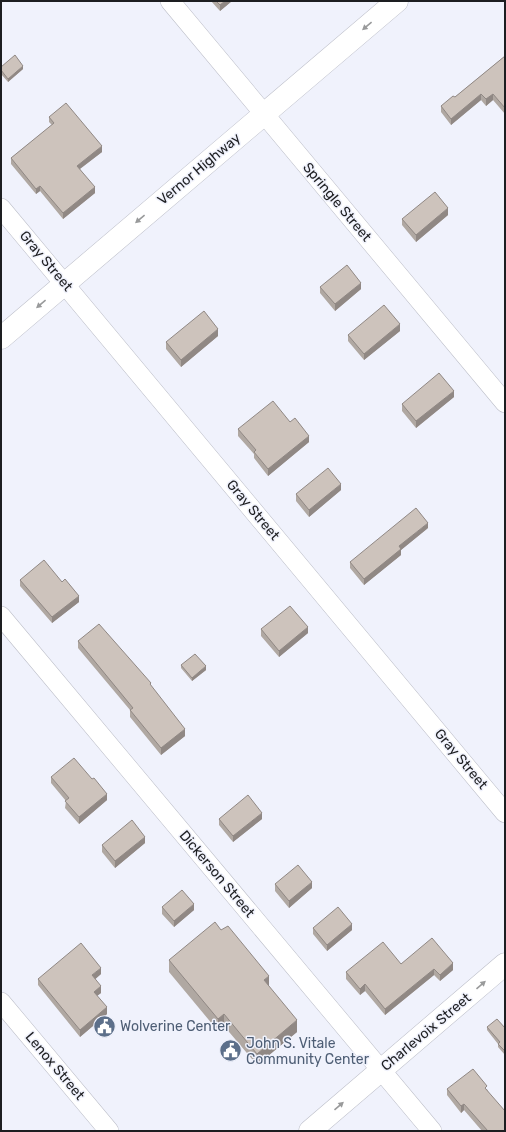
<svg xmlns="http://www.w3.org/2000/svg" width="506" height="1132" viewBox="0 0 506 1132" font-family="Rubik,sans-serif">
  <style>
    .lines { fill: none; stroke-linecap: round; stroke-linejoin: round }
    .minor-casing { stroke: #bcbec8; stroke-width: 20 }
    .tertiary-casing { stroke: #bcbec8; stroke-width: 23 }
    .minor { stroke: #fff; stroke-width: 19 }
    .tertiary { stroke: #fff; stroke-width: 22 }
    .wall { fill: #b0a8a2 }
    .shaded-wall { fill: #908884 }
    .building { fill: #cdc3bc; stroke: #908884 }
    .oneway { fill: #999a9b }
    .labels { text-anchor: middle; dominant-baseline: central; stroke-width: 3; stroke-linejoin: round; paint-order: stroke }
    .street-label { font-size: 14px; fill: #1d1e21; stroke: #f0f2fc }
    .service-label { font-size: 14px; fill: #4e5e75; stroke: #f0f2fc; text-anchor: start }
  </style>
  <rect width="100%" height="100%" fill="#f0f2fc"/>
  <g class="lines">
    <defs>
      <path id="minor" d="M170,1L505,403
        M1,208L505,813
        M1,616L432,1131
        M1,1002L109,1131"/>
      <path id="tertiary" d="M1,338L397,1
        M310,1131L505,964"/>
    </defs>
    <use href="#minor" class="minor-casing"/>
    <use href="#tertiary" class="tertiary-casing"/>
    <use href="#minor" class="minor"/>
    <use href="#tertiary" class="tertiary"/>
  </g>
  <path class="wall" d="M211,1H232L220,11Z
    M505,56V114L493,100L486,106L481,100L451,125L441,112V106L455,97Z
    M1,67L23,69L8,82L1,74Z
    M49,117L102,152L80,169L95,193L63,219L40,191L36,194L11,164V158L52,125L49,122Z
    M448,215L416,242L402,225V219Z
    M320,287L361,289L335,311L320,293Z
    M400,331L364,360L348,341V335Z
    M218,336L181,367L166,349V342Z
    M454,397L416,428L402,411V404Z
    M290,422L309,442L268,476L254,458V454L238,436V429Z
    M341,490L309,517L296,501V494Z
    M428,528L401,550V555L364,585L350,568V562Z
    M20,580L79,602L52,623L20,586Z
    M261,629L308,633L279,657L261,636Z
    M78,641L185,736L161,755L130,717V710L78,648Z
    M181,665L206,670L192,681L181,668Z
    M51,777L107,800L79,824L65,808L66,801L51,783Z
    M219,819H262L233,842L219,825Z
    M145,843L115,868L102,852V845Z
    M275,884L312,888L289,908L275,891Z
    M162,907L194,910L174,927L162,914Z
    M313,928L352,930L327,951L313,934Z
    M169,960L269,987L297,1032L257,1065L224,1026L218,1031L169,972Z
    M401,964L453,970L440,981L434,975L385,1015L365,991L360,995L346,979V972Z
    M101,974L95,979L101,993L97,996L107,1014L80,1037L38,985V979Z
    M487,1027L505,1028V1055L498,1047V1044L487,1030Z
    M447,1089H487L505,1131H482L464,1110L461,1113L447,1095Z"/>
  <path class="shaded-wall" d="M225,1H232L220,11V5Z
    M23,66V69L8,82V79Z
    M481,94V100L451,125V119Z
    M493,94V100L486,106V99Z
    M102,146V152L77,171V166Z
    M40,186V191L36,194V189Z
    M95,187V193L63,219V213Z
    M448,208V215L416,242V235Z
    M361,283V289L335,311V304Z
    M400,324V331L364,360V354Z
    M218,329V336L181,367V360Z
    M454,391V397L416,428V421Z
    M309,436V442L268,476V469Z
    M341,484V490L309,517V510Z
    M428,523V528L401,550V555L364,585V579L399,546Z
    M79,596V602L52,623V617Z
    M308,627V633L279,657V651Z
    M206,666V670L192,681V678Z
    M185,729V736L161,755V748Z
    M107,794V800L79,824V817Z
    M262,813V819L233,842V836Z
    M145,837V843L115,868V861Z
    M312,882V888L289,908V901Z
    M194,904V910L174,927V921Z
    M352,924V930L327,951V945Z
    M453,963V970L440,981V975Z
    M101,968V974L92,982V975Z
    M434,969V975L385,1015V1009Z
    M269,976V987L264,980Z
    M365,984V991L360,995V989Z
    M101,986V993L94,998V992Z
    M107,1007V1014L80,1037V1030Z
    M224,1014V1026L218,1031V1019Z
    M297,1020V1032L257,1065V1054Z
    M464,1104V1110L461,1113V1106Z"/>
  <path class="building" d="M216,1H225L220,5Z
    M15,55L23,66L8,79L1,70V67Z
    M505,56V108L493,94L486,99L481,94L451,119L441,106L453,96L455,97Z
    M66,103L102,146L77,166L95,187L63,213L40,186L36,189L11,158L54,123L49,117Z
    M435,192L448,208L416,235L402,219Z
    M347,265L361,283L335,304L320,287Z
    M384,305L400,324L364,354L348,335Z
    M204,311L218,329L181,360L166,342Z
    M439,373L454,391L416,421L402,404Z
    M273,401L290,422L295,418L309,436L268,469L254,452L256,450L238,429Z
    M328,468L341,484L309,510L296,494Z
    M416,508L428,523L399,546L401,549L364,579L350,562Z
    M44,560L62,582L65,579L79,596L52,617L20,580Z
    M290,606L308,627L279,651L261,629Z
    M99,624L151,683L150,684L185,729L161,748L130,710L133,708L78,641Z
    M195,654L206,666L192,678L181,665Z
    M74,758L92,779L94,778L107,794L79,817L65,801L69,798L51,777Z
    M248,795L262,813L233,836L219,819Z
    M132,820L145,837L115,861L102,845Z
    M298,865L312,882L289,901L275,884Z
    M182,890L194,904L174,921L162,907Z
    M338,907L352,924L327,945L313,928Z
    M215,922L221,930L228,926L269,976L264,980L297,1020L257,1054L224,1014L218,1019L169,960Z
    M432,938L453,963L440,975L434,969L385,1009L365,984L360,989L346,972L383,942L401,964Z
    M81,943L101,968L92,975L101,986L94,992L107,1007L80,1030L38,979Z
    M497,1019L505,1028V1051L498,1044L500,1042L487,1027Z
    M473,1069L487,1086L485,1088L505,1111V1131H488L464,1104L461,1106L447,1089Z"/>
  <defs><path id="oneway-solid" d="M-6-.8H1V-3.2L6.5 0L1 3.2V.8H-6Z"/></defs>
  <g class="oneway">
    <use href="#oneway-solid" transform="translate(367 26) rotate(140)"/>
    <use href="#oneway-solid" transform="translate(140 219) rotate(140)"/>
    <use href="#oneway-solid" transform="translate(41 304) rotate(140)"/>
    <use href="#oneway-solid" transform="translate(481 985) rotate(-41)"/>
    <use href="#oneway-solid" transform="translate(339 1106) rotate(-41)"/>
  </g>
  <defs>
    <symbol id="civic-disc" viewBox="-11 -11 22 22"><circle r="9.5" fill="#5c6f8a" stroke="#f0f2fc"/><path d="M-.6-6.5H3V-4.5H.6V-3L4-1V1h2V6H-6V1h2V-1L-.6-3ZM-1.2 2.5V6h2.4V2.5Z" fill="#fff"/></symbol>
  </defs>
  <g fill-rule="evenodd">
    <use href="#civic-disc" x="92" y="1014" width="25" height="25"/>
    <use href="#civic-disc" x="218" y="1038" width="25" height="25"/>
  </g>
  <g class="labels">
    <g class="street-label">
      <text transform="translate(199 169) rotate(-40)">Vernor Highway</text>
      <text transform="translate(337 202) rotate(50)">Springle Street</text>
      <text transform="translate(46 261) rotate(50)">Gray Street</text>
      <text transform="translate(253 510) rotate(50)">Gray Street</text>
      <text transform="translate(461 759) rotate(50)">Gray Street</text>
      <text transform="translate(217 874) rotate(50)">Dickerson Street</text>
      <text transform="translate(426 1032) rotate(-40)">Charlevoix Street</text>
      <text transform="translate(55 1066) rotate(50)">Lenox Street</text>
    </g>
    <g class="service-label">
      <text x="120" y="1026">Wolverine Center</text>
      <text x="246" y="1043">John S. Vitale<tspan x="246" dy="16">Community Center</tspan></text>
    </g>
  </g>
  <rect width="506" height="1132" fill="none" stroke="#1d1e21" stroke-width="4"/>
</svg>
